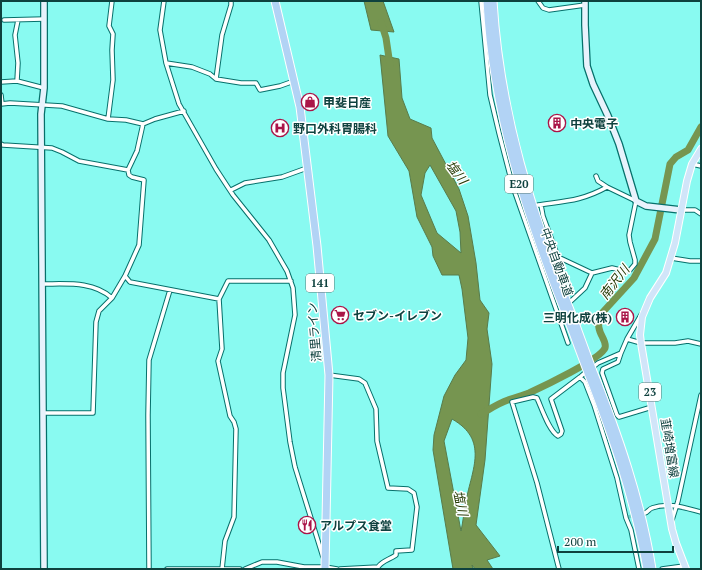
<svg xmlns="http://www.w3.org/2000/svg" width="702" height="570" viewBox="0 0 702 570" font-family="'PT Serif','Noto Sans JP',serif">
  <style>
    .water { fill: #769550; stroke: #577c4b; fill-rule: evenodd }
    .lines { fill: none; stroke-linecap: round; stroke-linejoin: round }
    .river { stroke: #769550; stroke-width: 7 }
    .street-tunnel { stroke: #70d5cd; stroke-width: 3.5; stroke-dasharray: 3.5 2; stroke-linecap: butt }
    .street-casing { stroke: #06706b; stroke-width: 5.5 }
    .secondary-casing { stroke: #06706b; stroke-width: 8 }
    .primary-casing { stroke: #fff; stroke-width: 8 }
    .highway-casing { stroke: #fff; stroke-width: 9 }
    .street { stroke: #fff; stroke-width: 3.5 }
    .secondary { stroke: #e8f2fc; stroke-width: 5.5 }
    .primary { stroke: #d1e5f9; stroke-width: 6 }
    .highway { stroke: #b2d3f5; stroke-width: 7 }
    .highway-bridge-casing { stroke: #fff; stroke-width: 9; stroke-linecap: butt }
    .highway-bridge { stroke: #b2d3f5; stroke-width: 7 }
    .labels { text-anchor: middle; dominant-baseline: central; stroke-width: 3; stroke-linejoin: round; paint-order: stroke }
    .shield { fill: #fff; stroke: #567a78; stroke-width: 1 }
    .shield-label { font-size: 11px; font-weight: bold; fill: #0e413e }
    .poi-label { font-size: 12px; font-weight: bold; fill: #0e413e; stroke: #fff; text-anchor: start }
    .street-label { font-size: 12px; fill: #0e413e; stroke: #fff }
    .water-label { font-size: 13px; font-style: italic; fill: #273c07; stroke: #fff }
  </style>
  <rect width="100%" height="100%" fill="#89faf1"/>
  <path class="water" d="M364,1H383L394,32L371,30Z
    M380,55L399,59L402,98L410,119L431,128L432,138L459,189L468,216L476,263L480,300L489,313L487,329L492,364L485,460L476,525L500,556L487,560L493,569H475L472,565L473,569H453L433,450L434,435L444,396L455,375L466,360L468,338L462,289L459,275H442L433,256L432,247L417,217L409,171L388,136ZM430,165L456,211L460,232L461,253L437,233L421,195L425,173ZM452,419C489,440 472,469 466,501C464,511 463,522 461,531L444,441Z"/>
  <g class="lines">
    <path class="river" d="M381,22L386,38L390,65
      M481,414C490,409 499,403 508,400C515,397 522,396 529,393C542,387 601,359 605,348C608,338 592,332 602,313L634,278L655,239L670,164L676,157L688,150L701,127"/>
    <path class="street-tunnel" d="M628,517L636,515"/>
    <defs>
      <path id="street" d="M164,1L160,30L166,63L179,104L216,169L233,195L269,240L287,271L293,288L295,315L283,373V388L290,442L295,467L323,557
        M481,1L490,95L499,133L513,187L568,343
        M538,1L543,8L549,10L585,5
        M4,20L44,19
        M166,63L192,67L210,74L216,79L241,83H256L260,90L280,86L294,81
        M216,79L222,35L231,5V1
        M17,81L18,63L15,35L18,20
        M1,82L17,81L44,88
        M1,95L2,104
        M1,104L10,103L62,106L108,119L126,120L143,124L155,119L184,111
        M108,119L113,80L112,50L113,34L109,26L112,1
        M1,144L3,145L52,148L62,152L79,161L128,170
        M692,164L701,166
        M596,176L598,181L607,187
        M231,190L245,183L282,177L307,168
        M538,205C565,201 582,201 607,187L636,201L629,235L630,242L635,260V264L630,270L625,271L612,268L592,273L558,257L543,216L541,205
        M681,210H695L701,214
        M671,258L690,261H701
        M125,276L130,282L219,299
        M43,284C67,284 93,281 112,298
        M571,301L585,288L592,273
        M627,339L641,343H675L688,341L701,344
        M621,353L618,362L603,369L602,373L617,415L619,417L652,407
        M592,368L598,363L621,353L627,339L641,315
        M587,371L580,377L585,382L594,405L617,478L626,518L631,530L639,569
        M329,375L359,379L365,383L376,409L377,441L388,488L408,489L414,493L417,507L412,550L396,551V555C389,560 383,560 378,567L340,569
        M43,413H93L96,322L99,311L112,298L125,276L139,245L144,180L132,177L129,175L128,170L137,151L143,124
        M645,513C648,512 649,509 652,508C668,502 685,508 701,512
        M672,520L678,501L701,395
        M149,569L148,415L149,360L170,290
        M167,569H240
        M222,569L225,541L234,517L236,429L234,422L230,416L218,361L222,349L219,299L228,281H291
        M245,569L262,562H277L304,567H325L337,569
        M559,569L537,483L512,402L533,397L537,398C542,409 549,431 558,436L561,434L562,431L551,399L580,377
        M662,569L684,566"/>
      <path id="secondary" d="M585,1V25L587,66L593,84L608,116L619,144L636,201L646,206L681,210
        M44,569L41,114L44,88V1"/>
      <path id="primary" d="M686,569L676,543L672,529L641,343L640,335L642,317L650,298L666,273L675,243L687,181L692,164L701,149"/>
      <path id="highway" d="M275,1L300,107L317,246L329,375L325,569
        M487,1C493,115 527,217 569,322
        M493,1C500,115 532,214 574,320
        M592,369C618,434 641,500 652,569
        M588,373C613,437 635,501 647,569"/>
    </defs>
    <use href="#street" class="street-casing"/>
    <use href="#secondary" class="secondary-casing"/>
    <use href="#primary" class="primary-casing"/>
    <use href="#highway" class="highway-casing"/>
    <use href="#street" class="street"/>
    <use href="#secondary" class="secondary"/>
    <use href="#primary" class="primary"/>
    <use href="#highway" class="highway"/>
    <defs>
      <path id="highway-bridge" d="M574,320L592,369
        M569,322L588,373"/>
    </defs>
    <use href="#highway-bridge" class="highway-bridge-casing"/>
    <use href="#highway-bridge" class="highway-bridge"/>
  </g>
  <defs>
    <symbol id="shop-ring" viewBox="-11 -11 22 22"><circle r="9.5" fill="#fff" stroke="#aa1548" stroke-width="1.5"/><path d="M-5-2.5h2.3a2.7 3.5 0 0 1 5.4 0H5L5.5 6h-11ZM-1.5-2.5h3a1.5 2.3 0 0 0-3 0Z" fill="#aa1548"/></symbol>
    <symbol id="building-ring" viewBox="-11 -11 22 22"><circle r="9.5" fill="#fff" stroke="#aa1548" stroke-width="1.5"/><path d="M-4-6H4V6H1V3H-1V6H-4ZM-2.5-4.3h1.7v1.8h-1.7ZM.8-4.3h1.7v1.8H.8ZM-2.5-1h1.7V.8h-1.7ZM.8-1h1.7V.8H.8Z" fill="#aa1548"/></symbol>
    <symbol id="hospital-ring" viewBox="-11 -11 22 22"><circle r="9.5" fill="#fff" stroke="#aa1548" stroke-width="1.5"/><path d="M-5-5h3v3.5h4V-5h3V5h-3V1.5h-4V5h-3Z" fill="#aa1548"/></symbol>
    <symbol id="supermarket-ring" viewBox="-11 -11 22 22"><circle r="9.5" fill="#fff" stroke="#aa1548" stroke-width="1.5"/><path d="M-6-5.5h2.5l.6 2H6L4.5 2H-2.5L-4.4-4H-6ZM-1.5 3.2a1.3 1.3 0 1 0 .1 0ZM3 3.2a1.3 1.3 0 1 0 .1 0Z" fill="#aa1548"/></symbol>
    <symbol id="restaurant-ring" viewBox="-11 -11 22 22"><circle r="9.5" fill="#fff" stroke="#aa1548" stroke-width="1.5"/><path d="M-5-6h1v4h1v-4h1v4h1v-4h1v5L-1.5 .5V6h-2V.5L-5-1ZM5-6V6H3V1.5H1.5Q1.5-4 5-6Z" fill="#aa1548"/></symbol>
  </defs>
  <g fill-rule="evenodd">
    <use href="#shop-ring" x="300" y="92" width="20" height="20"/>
    <use href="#building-ring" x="547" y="113" width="20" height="20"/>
    <use href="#hospital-ring" x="270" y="118" width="20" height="20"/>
    <use href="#supermarket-ring" x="330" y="305" width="20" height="20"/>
    <use href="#building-ring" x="615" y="307" width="20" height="20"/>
    <use href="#restaurant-ring" x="297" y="515" width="20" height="20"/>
  </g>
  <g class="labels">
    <g class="shield">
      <rect x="505" y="175" width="28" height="18" rx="3"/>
      <rect x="306" y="274" width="28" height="18" rx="3"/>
      <rect x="639" y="383" width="22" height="18" rx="3"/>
    </g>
    <g class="shield-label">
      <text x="519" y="184">E20</text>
      <text x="320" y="283">141</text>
      <text x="650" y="392">23</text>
    </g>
    <g class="poi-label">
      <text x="323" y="102">甲斐日産</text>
      <text x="570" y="123">中央電子</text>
      <text x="293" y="128">野口外科胃腸科</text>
      <text x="353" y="315">セブン-イレブン</text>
      <text x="612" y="317" text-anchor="end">三明化成(株)</text>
      <text x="320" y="525">アルプス食堂</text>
    </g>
    <g class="street-label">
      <text transform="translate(557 262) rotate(70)">中央自動車道</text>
      <text transform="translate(314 332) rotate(-95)">清里ライン</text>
      <text transform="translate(670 448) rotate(81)">韮崎増富線</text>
    </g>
    <g class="water-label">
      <text transform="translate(457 172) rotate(53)">塩川</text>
      <text transform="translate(614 282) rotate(-52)">南沢川</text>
      <text transform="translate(461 503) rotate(78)">塩川</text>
    </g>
  </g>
  <rect width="702" height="570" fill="none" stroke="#0e413e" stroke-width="4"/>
  <path d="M558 546v6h115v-6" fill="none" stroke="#0e413e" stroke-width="2"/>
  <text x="564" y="546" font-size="12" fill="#0e413e" stroke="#ffffff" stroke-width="3" paint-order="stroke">200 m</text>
</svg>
